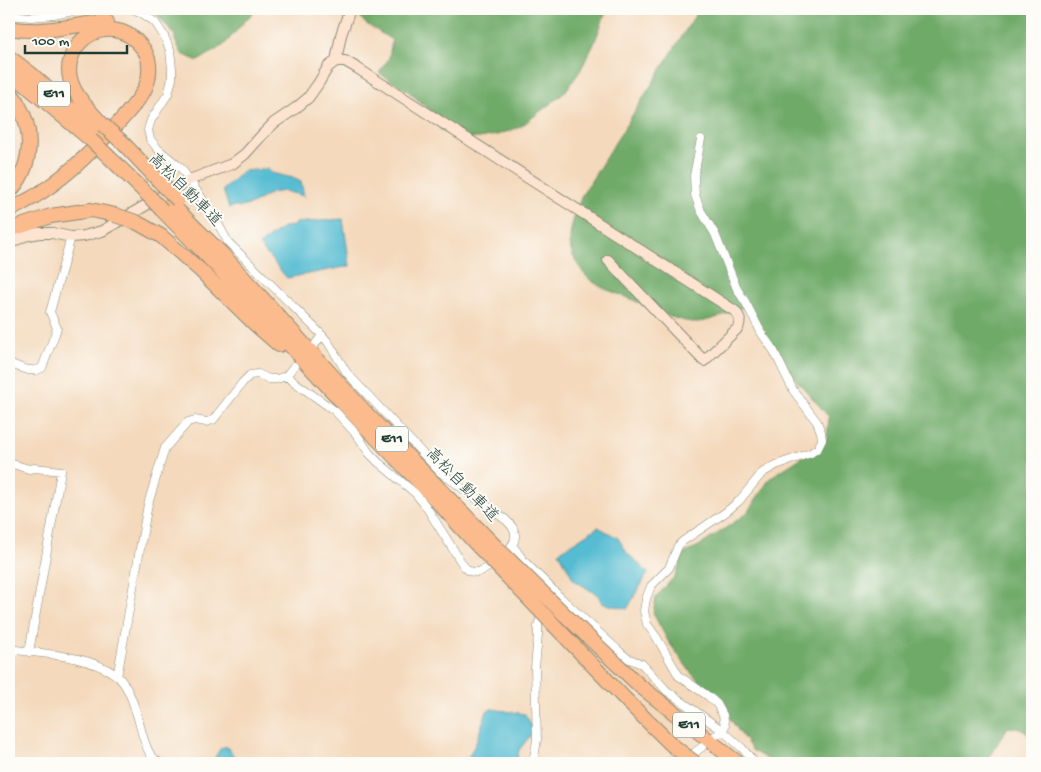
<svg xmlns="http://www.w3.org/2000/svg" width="1041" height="772" viewBox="0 0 1041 772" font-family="'Gochi Hand','Klee One',sans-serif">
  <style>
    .forest { fill: #6faa69; stroke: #47744e }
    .water { fill: #54bcd2; stroke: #3a7c83 }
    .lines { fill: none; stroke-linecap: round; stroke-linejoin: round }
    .street-casing { stroke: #8a8b78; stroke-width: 9 }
    .secondary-casing { stroke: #8a8b78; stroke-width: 12 }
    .highway-casing { stroke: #8a8b78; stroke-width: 16 }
    .street { stroke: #fff; stroke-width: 8 }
    .secondary { stroke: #fde4d1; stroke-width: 10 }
    .highway { stroke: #fbbb8c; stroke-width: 14 }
    .highway-bridge-casing { stroke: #8a8b78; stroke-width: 16; stroke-linecap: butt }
    .highway-bridge { stroke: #fbbb8c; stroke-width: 14 }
    .labels { text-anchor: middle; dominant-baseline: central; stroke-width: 4; stroke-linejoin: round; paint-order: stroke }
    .shield { fill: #fdfcf7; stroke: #62766e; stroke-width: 1 }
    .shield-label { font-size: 15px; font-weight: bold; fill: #1f3d34 }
    .street-label { font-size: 16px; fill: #1f3d34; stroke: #fdfcf7 }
  </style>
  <rect width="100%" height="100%" fill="#fdfcf7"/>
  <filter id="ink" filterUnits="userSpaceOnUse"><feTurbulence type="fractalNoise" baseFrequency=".02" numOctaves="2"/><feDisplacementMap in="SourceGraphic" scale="10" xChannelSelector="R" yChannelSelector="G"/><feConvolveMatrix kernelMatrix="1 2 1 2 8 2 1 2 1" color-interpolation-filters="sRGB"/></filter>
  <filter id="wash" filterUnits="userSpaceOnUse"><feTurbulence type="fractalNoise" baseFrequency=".0096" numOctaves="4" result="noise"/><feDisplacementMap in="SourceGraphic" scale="20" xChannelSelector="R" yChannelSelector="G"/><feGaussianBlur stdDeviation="1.12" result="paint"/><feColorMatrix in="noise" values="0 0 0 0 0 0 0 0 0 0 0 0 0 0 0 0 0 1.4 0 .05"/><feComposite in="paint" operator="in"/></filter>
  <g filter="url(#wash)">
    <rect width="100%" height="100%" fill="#f4d9bc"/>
    <path class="forest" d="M152,9H257L243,23L224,45L198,61L182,54L175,40V35Z
      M357,9H607L594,44L580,71L564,93L520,127L497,135L479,138H463L452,136L442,131L434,121L429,110L408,91L379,73L389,58L392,40L365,23L356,11Z
      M699,9H1032V763H1030C1034,742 1032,728 1008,727L985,763H774L753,751L731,720L721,703L692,674L668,641L653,613L656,597L675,576L684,554L704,543L746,514L771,477L815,449L827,439L829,417L779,360L751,314L743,307C727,313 709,323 692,322C672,320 648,307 631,299C616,293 598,288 586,276C580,269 574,259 571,250C567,232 576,213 581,197Z"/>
    <path class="water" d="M268,169L271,173L293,178L301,182L304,196L284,191L271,193L252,204L238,208L236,206L229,208L223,190L243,171Z
      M343,219L350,266L287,278L259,245L284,227L294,226L295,223Z
      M598,527L618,538L627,553L648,573L627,609L602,603L598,595L574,580L559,552Z
      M492,709L525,714L534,731L519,750L516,763H465L475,745L487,711Z
      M226,746L238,760V763H212L220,749Z"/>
  </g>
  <g filter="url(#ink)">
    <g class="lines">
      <defs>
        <path id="street" d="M132,9L140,12L155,22L164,36L170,50L172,69V79L168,94L151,120L148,130L150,139L158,149L181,168L212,213L228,242L322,335L328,342L347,373L440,472L506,520C511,525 516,530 515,537C515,548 486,572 476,572C469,572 467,570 463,565L425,505L415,493L378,462L369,453L358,436L335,411L286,376L294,366
          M9,15L31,17L54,15L83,9
          M701,139L694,176L695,195L701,211L715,234L737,289L746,303L762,334L774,351L793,390L817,422L821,432L822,440L818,448L811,453L776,465L762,473L739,501L726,512L683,541L678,546L669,568L651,586L646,599L644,611L647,624L657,638L679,676L708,696L717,704L723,715L725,726L723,731L715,736
          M314,346L322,335
          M9,363C19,367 32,374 42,368L55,334L57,328L50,312L71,237
          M9,463L29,469L35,468L61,471L29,652
          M513,546L523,560L561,598L620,652L627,658L642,664L667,691L723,731L742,748L755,763
          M9,649C42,654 89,655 116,675C127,684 132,699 136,712C140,723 144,747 151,755C153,758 157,761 160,763
          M117,676L118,672L148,504L165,448L188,422L195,420L206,422L213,420L243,382L250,375L258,374L269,379H277L286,376
          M533,763L537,740L535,668L538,634V626L540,619L546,613
          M667,763L694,753L702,747"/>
        <path id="secondary" d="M336,61L341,35L350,9
          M9,244L24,236L39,233H52L71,237L84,236L102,231L189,180L232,164L245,154L262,135L274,123L296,108L308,98L318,84L328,67L336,61H345L357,68L735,311C740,317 741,320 738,328L704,361L608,260"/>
        <path id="highway" d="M9,28C43,35 73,24 107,22
          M9,57L30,73L97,133
          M9,71L91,140
          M9,91C12,95 16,99 18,104C35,132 32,169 9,192
          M122,142L162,184
          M108,156L148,195
          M170,203L222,254L367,414L490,541
          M9,210C17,207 24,202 32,198C62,180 86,157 110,132C121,120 133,108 142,94C147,86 150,76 149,65C149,58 145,50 140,45C120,20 81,27 71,58C62,85 86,107 103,125
          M162,210L217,266L358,419L426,489L479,547
          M136,222L161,236L200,270L255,324L279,345
          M9,230L51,216L91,210L115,215
          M640,686L738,763
          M627,701L672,745"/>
      </defs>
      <use href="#street" class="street-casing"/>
      <use href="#secondary" class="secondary-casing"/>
      <use href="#highway" class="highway-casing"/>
      <use href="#street" class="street"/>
      <use href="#secondary" class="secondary"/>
      <use href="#highway" class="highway"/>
      <defs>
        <path id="highway-bridge" d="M103,125L122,142
          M91,140L108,156
          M162,184L178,200
          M148,195L162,210
          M115,215L136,222
          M490,541L564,614L640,686
          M479,547L627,701
          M672,745L695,763"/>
      </defs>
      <use href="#highway-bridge" class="highway-bridge-casing"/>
      <use href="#highway-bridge" class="highway-bridge"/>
    </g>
  </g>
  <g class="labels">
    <g class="shield">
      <rect x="38" y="81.5" width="32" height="25" rx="4"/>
      <rect x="376" y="426.5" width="32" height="25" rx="4"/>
      <rect x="673" y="712.5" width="32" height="25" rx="4"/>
    </g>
    <g class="shield-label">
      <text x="54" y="94">E11</text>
      <text x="392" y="439">E11</text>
      <text x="689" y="725">E11</text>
    </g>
    <g class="street-label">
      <text transform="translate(184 191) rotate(45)">高松自動車道</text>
      <text transform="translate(461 486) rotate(46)">高松自動車道</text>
    </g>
  </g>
  <rect width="1041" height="772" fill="none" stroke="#fdfcf7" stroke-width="30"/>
  <path d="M25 45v8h102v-8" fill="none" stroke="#1f3d34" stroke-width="2.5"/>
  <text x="32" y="45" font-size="15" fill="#1f3d34" stroke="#fdfcf7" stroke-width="4" paint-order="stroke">100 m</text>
</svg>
